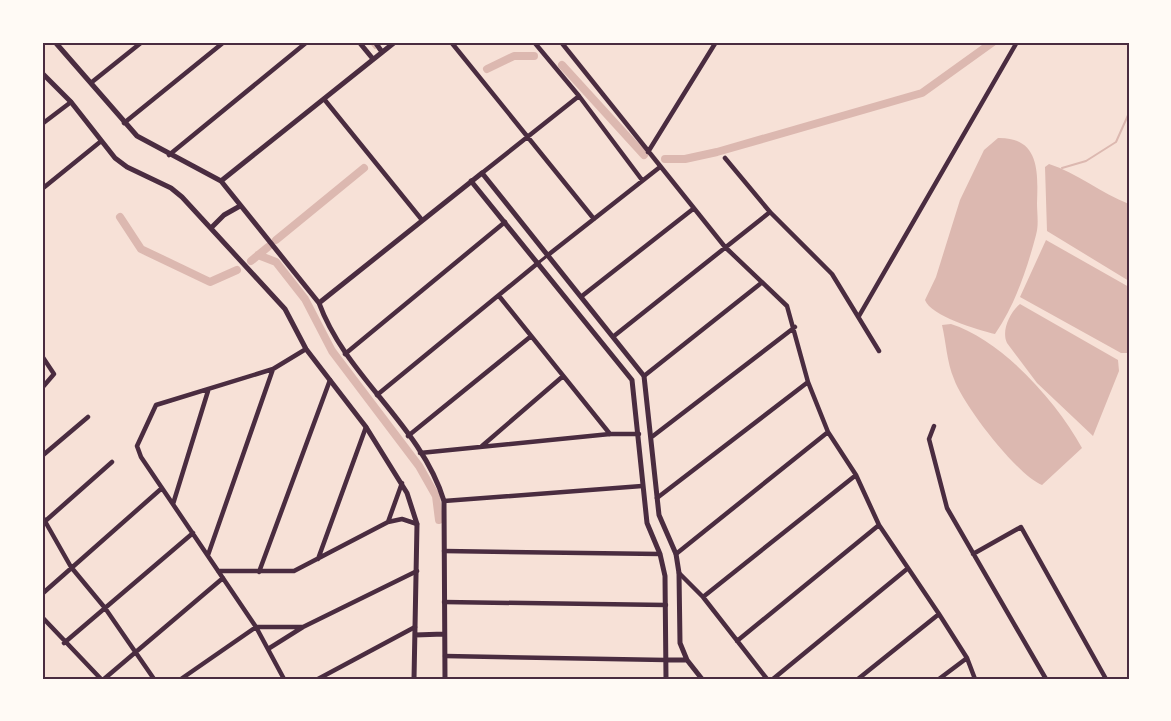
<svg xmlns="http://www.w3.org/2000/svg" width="1171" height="721" viewBox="0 0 1171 721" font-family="'DejaVu Sans',sans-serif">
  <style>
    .water { fill: #dcb8b0 }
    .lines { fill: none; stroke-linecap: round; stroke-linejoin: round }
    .stream { stroke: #dcb8b0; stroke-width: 2 }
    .canal { stroke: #dcb8b0; stroke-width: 8 }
    .pedestrian { stroke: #4a2c40; stroke-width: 3 }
    .minor { stroke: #4a2c40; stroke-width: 4.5 }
    .tertiary { stroke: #4a2c40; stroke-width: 5 }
    .neatline { fill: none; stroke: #4a2c40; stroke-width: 2 }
  </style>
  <rect width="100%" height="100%" fill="#f7e1d7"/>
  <path class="water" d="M998,138C1040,137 1038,173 1037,203C1037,213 1039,225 1036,235C1027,269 1015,305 995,334C978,330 931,316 925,300L936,277L960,200L984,150Z
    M1049,164C1077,173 1101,193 1129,204V281L1047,231L1045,167Z
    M1046,240L1129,287L1127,353H1121L1020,297Z
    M1020,304L1118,360L1119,371L1093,436L1037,383L1007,343C1001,331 1010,312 1020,304Z
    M951,324C1002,340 1057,402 1082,448L1042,485C1017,475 963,405 954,379C947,363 946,342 942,325Z"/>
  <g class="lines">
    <path class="stream" d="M370,42L375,48
      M1062,168L1086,161L1116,142L1129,113"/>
    <path class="canal" d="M562,65L644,155
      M487,69L514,56H534
      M665,159H685L717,152L922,93L993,42
      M120,217L141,249L210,282L237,270
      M276,240L364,168
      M258,255L276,262L305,299L332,351L419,466L436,496L439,520
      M251,261L268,247"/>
    <path class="pedestrian" d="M538,263L548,255"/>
    <path class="minor" d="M451,42L594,219
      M534,42L579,96L642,180
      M561,42L725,247L787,306L808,382L828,432L856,475L879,525L939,614L967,658L975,679
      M92,82L142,42
      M324,99L422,220
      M124,123L224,42
      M42,124L71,102
      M648,152L716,42
      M169,155L307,42
      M725,158L770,212L832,274L879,351
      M482,173L579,96
      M42,189L100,142
      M42,249V254
      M548,255L660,167
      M499,296L610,434
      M582,296L693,209
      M859,316L1017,42
      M614,336L770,212
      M345,354L505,222
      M42,356L54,374L42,388
      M644,376L760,284
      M377,395L538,263
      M934,426L929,439L947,508L1046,679
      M408,436L530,337
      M653,436L795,327
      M482,446L562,377
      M420,453L610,434H639
      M42,456L88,417
      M657,498L808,382
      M444,501L642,486
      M173,504L208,391
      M42,516L71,567L105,608L154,679
      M388,522L402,483
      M42,524L112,462
      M444,551L660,554
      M676,554L828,432
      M973,554L1021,527L1106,679
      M208,555L273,369
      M318,559L366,427
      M218,571H294L388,522L402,519L417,524
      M259,572L330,380
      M679,573L703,597L767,679
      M42,594L162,488
      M703,597L856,475
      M444,602L666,605
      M42,617L101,679
      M737,641L879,525
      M64,643L193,533
      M268,649L303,627L417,571
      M445,656L666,660
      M104,679L223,578
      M181,679L256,627H303
      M284,679L256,627L141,457L137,446L156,405L273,369L306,349
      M318,679L415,627
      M773,679L907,569
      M858,679L939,614
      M939,679L967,658"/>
    <path class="tertiary" d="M55,42L137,136L221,181L319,303C346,377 421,425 444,501L445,679
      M359,42L373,59
      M375,42L382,52
      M42,73L71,102L115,158L127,167L171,188L182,197L285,309L306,349L366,427L407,493L417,524L414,679
      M221,181L395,42
      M471,181L632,380L647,523L660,554L665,576L666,679
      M212,227L224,215L240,206
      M319,303L482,173L644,376L659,515L676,554L679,573L680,643L687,660L702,679
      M415,635L444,634
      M666,660H687"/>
  </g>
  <rect width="1171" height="721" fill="none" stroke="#fffaf5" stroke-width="87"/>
  <rect x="44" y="44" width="1084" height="634" class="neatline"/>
</svg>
